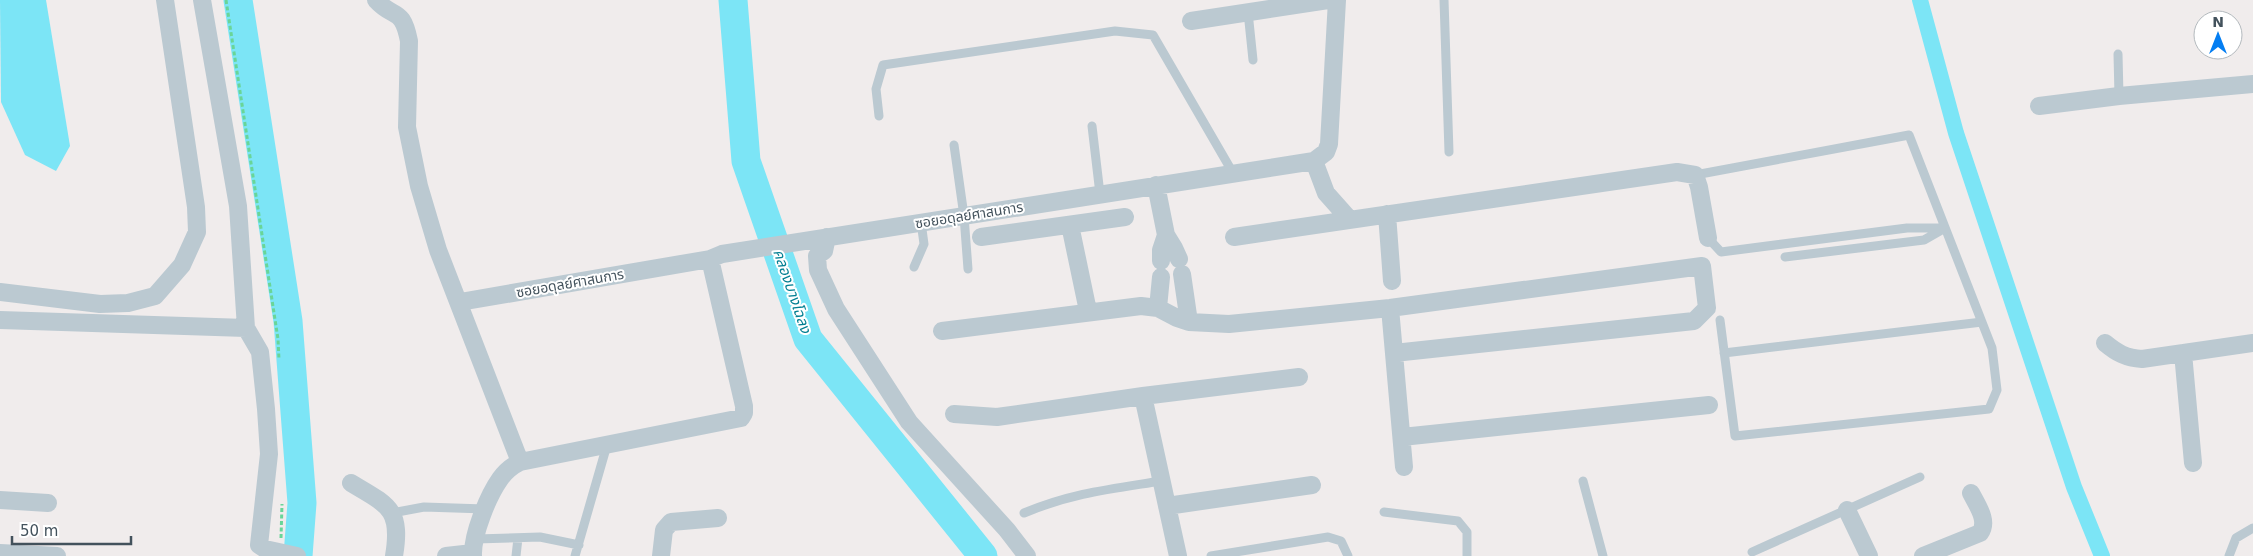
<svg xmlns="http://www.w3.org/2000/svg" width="2253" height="556" viewBox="0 0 2253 556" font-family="'DejaVu Sans','Noto Sans Thai',sans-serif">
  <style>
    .water { fill: #7ce5f6 }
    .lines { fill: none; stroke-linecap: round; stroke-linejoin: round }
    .canal { stroke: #7ce5f6; stroke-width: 16 }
    .river { stroke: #7ce5f6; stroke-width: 29 }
    .path { stroke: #69d598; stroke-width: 3; stroke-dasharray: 4 2.5; stroke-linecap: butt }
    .service { stroke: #bbc9d1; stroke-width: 9 }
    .minor { stroke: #bbc9d1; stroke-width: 18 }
    .labels { text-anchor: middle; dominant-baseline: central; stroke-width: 4; stroke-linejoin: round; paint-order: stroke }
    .street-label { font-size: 14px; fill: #43525c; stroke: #fff }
    .water-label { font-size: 15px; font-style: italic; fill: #037f92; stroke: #fff }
  </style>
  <rect width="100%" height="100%" fill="#f0ecec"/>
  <path class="water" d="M0,0H46L70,146L56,171L25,155L1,102Z"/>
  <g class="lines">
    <path class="canal" d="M1920,0L1956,133L2074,487L2102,556"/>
    <path class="river" d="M238,0L288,321L302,503L298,556
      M733,0L746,161L808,339L983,556"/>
    <path class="path" d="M226,0L278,339L279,360
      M281,538L282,504"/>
    <path class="service" d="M1444,0L1449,152
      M1248,12L1253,60
      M2118,54L2119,96
      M879,116L876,89L883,65L1115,31L1153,35L1233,173
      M1092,126L1100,194
      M954,145L964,216L968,269
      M1695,175L1909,135L1992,348L1997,390L1989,409L1735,436L1720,320
      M1708,238L1721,252L1907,228H1945
      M1785,257L1924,240L1945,228
      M914,267L924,244L921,222
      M1724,353L1982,322
      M1583,481L1603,556
      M1384,512L1458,521L1467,532V556
      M392,513L424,507L485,509
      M1024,513C1072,493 1111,489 1161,481
      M476,539L540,537L579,545
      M1752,552L1920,477
      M516,556L518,538
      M575,556L607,445
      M1211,556L1328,537L1341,541L1348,556
      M2229,556L2236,538L2253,528"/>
    <path class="minor" d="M202,0L238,206L246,328L260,352L266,409L269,454L259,545L265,549L297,556
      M376,0C394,20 402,6 409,41L407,127L419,186L438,250L520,462
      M1191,21L1328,0
      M2039,106L2119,96L2253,84
      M1314,161L1326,193L1350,220
      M1156,185L1166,235
      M1387,214L1392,281
      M1070,225L1088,311
      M827,237L824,251L817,256L818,270L836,309L909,422L1007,530L1027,556
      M981,237L1125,217
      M1234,237L1677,172L1695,175L1699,187L1708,238
      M1161,261V250L1166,235L1174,248L1179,259
      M1182,274L1189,322
      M0,292L100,304L128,303L155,296L182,265L197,232L196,207L165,0
      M460,302L710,259L722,254L1314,161L1326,152L1329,144L1337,0
      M1158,308L1161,277
      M1390,308L1404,467
      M0,320L246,328
      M942,331L1141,306L1158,308L1177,318L1189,322L1229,324L1390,308L1702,266L1707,308L1694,321L1394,353
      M2105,343C2117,353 2126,358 2142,359L2253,343
      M2183,353L2193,463
      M1143,396L1178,556
      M954,414L997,417L1143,396L1299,377
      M1402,437L1709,405
      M351,483C388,505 402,509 394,556
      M0,500L48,503
      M1167,506L1312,485
      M1847,510L1869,556
      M0,553L57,556
      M446,556L473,553
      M473,556C472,535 488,496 500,479C505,472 512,466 520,462L741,418L744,413V406L710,259
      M661,556L664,530L671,522L718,518
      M1923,556L1980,533C1989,521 1977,505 1971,493"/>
  </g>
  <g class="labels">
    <g class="street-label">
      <text transform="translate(969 215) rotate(-9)">ซอยอดุลย์ศาสนการ</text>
      <text transform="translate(570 283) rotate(-10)">ซอยอดุลย์ศาสนการ</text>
    </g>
    <g class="water-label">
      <text transform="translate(792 291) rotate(71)">คลองบางโฉลง</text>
    </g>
  </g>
  <g transform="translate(2218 35)"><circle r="24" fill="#ffffff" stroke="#b4babe"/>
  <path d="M0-4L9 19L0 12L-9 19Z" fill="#047ef2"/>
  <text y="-8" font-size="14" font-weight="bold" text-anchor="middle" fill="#43525c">N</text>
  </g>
  <path d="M12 536v8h119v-8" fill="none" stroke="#43525c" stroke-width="2.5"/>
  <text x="20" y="536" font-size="15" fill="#43525c" stroke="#ffffff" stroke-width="4" paint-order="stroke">50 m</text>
</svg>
